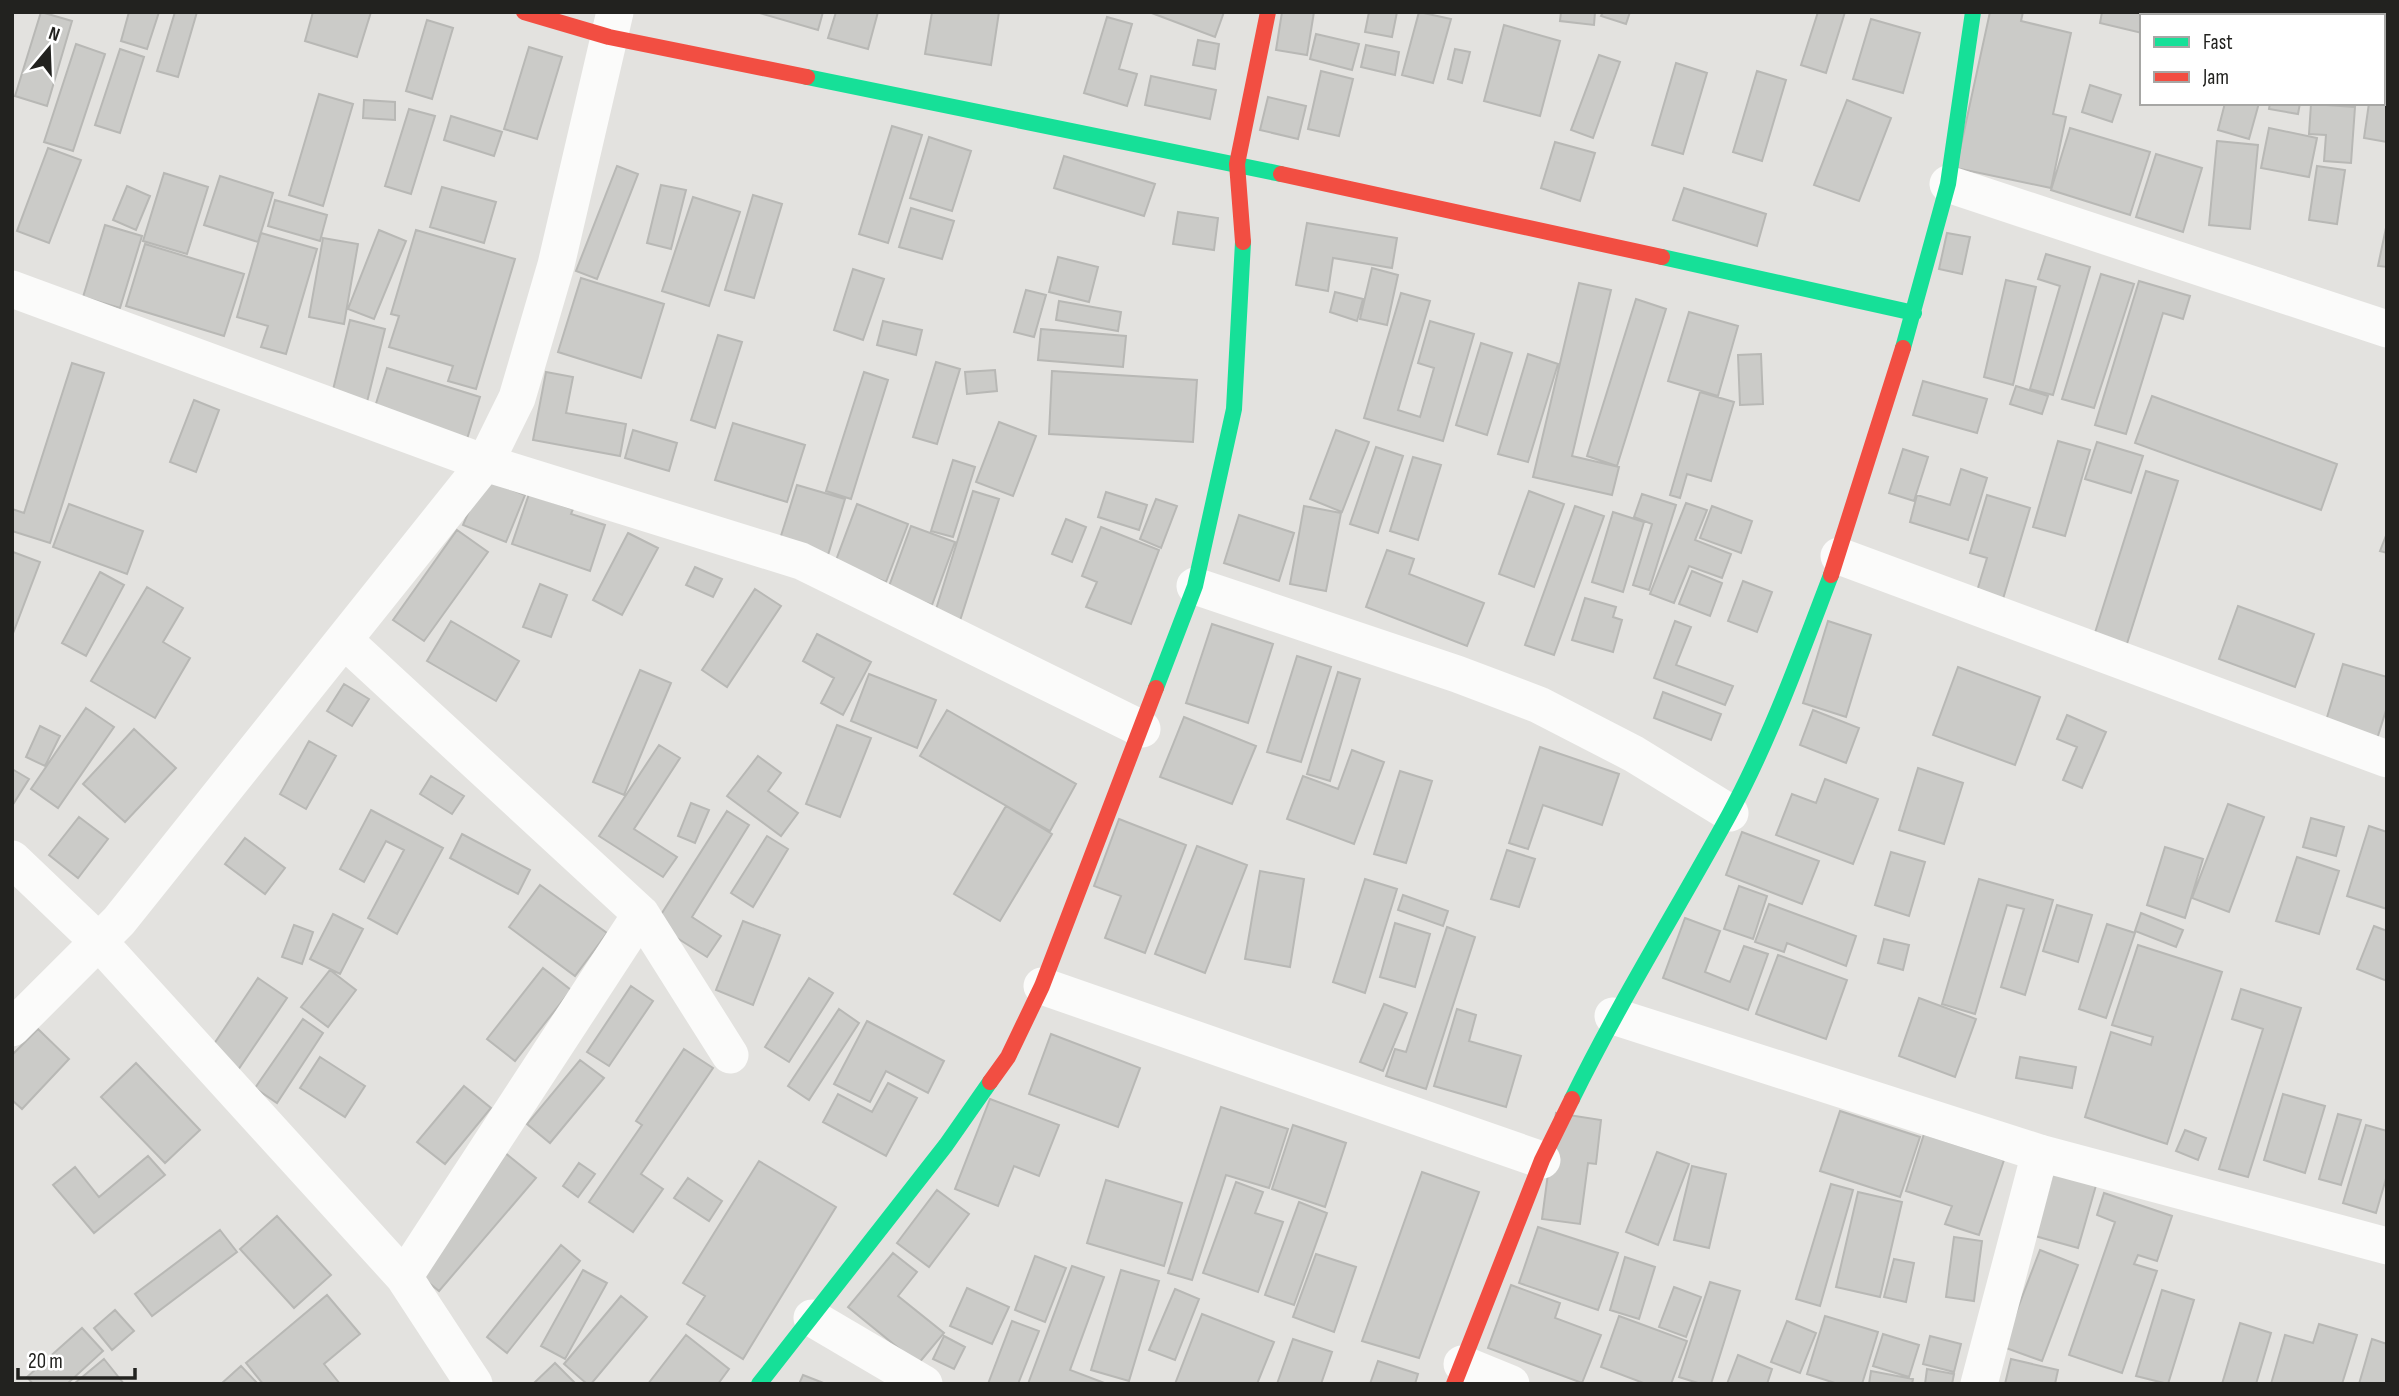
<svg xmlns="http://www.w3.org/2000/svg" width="2399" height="1396" viewBox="0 0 2399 1396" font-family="'Sofia Sans Condensed',sans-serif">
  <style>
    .building { fill: #cbcbc8; stroke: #b8b8b5; stroke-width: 2 }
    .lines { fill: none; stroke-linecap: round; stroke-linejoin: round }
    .street { stroke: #fbfbfa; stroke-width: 37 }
    .fast { stroke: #16e098; stroke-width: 16 }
    .jam { stroke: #f24e42; stroke-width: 16 }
  </style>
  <rect width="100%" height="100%" fill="#e3e2df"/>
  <path class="building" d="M41,12L72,21L47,106L15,96Z
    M129,12H159L147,49L121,41Z
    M175,12H197L178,77L157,71Z
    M313,12H371L357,57L305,41Z
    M756,12H823L818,30Z
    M836,12H878L868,49L828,38Z
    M932,12H999L991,65L925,54Z
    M1149,12H1224L1215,37Z
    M1282,12H1314L1307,55L1276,50Z
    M1369,12H1397L1392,37L1365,32Z
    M1419,12L1451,19L1433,83L1402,75Z
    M1561,12H1595L1594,25L1560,21Z
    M1603,12H1630L1626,24L1601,16Z
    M1818,12H1845L1826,73L1801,65Z
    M1990,12H2023L2021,21L2071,33L2053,114L2066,117L2051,188L1956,168Z
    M2102,12H2169L2168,16H2142V33L2100,23Z
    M2287,12H2290L2310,16H2286Z
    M2326,12H2387V142L2364,138L2369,103H2383V16H2326Z
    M1107,17L1132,24L1119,69L1137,74L1127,106L1084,93Z
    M1871,19L1920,33L1903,93L1853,79Z
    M427,20L453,28L432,99L406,91Z
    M1504,25L1560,41L1540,116L1484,101Z
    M1316,34L1359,44L1352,70L1310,59Z
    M1198,40L1219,44L1215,69L1193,65Z
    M76,44L105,54L73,151L44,142Z
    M1366,45L1399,52L1395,75L1361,67Z
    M529,47L562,57L537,139L504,129Z
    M120,49L144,57L120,133L95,125Z
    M1455,49L1470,52L1462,83L1448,79Z
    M1599,55L1620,62L1593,138L1571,130Z
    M1676,63L1707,73L1683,154L1652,145Z
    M1321,71L1353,79L1339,136L1308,129Z
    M1757,71L1786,80L1762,161L1733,152Z
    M1151,76L1216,90L1210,119L1145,105Z
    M2090,85L2121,95L2112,122L2082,112Z
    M319,94L353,104L323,206L289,195Z
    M1268,97L1306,106L1298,139L1260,130Z
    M364,100L395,102V120L363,118Z
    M1847,100L1891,118L1859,201L1814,185Z
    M2225,103H2259L2249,139L2218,130Z
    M2270,103H2300L2298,114L2269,109Z
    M2311,104L2355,107L2351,163L2324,161L2326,135L2309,134Z
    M409,109L435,116L411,194L385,186Z
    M451,116L502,132L494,156L444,140Z
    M892,126L922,135L888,243L859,234Z
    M2070,128L2150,152L2130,215L2051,190Z
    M2269,128L2317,138L2309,177L2261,168Z
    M929,137L971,151L952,211L910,198Z
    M2217,141L2258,145L2250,229L2209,225Z
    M1555,142L1595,153L1580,201L1541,188Z
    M48,148L81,160L49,243L17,231Z
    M2156,154L2202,168L2183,232L2136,217Z
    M1064,156L1155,184L1144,216L1054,188Z
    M617,166L638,174L597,279L576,271Z
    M2317,166L2345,170L2337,224L2309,220Z
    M164,173L208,187L187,254L143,241Z
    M220,176L273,193L258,242L204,225Z
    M661,185L686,190L671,249L647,243Z
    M127,186L150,196L136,230L113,220Z
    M442,187L496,202L484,243L430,227Z
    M1684,188L1766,214L1757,246L1673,220Z
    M753,195L782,204L754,298L725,290Z
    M693,197L740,212L709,306L662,291Z
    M275,200L327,215L320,241L268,226Z
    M911,208L954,221L942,259L899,247Z
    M1178,212L1218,218L1214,250L1173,244Z
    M1307,223L1397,238L1392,268L1333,258L1328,291L1296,285Z
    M2387,223V267L2378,266Z
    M105,225L142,236L120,308L83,297Z
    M379,230L406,241L374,319L348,309Z
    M416,230L515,259L476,389L448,381L453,366L389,347L399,316L391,314Z
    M261,233L317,249L286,354L261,347L268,326L237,317Z
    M1947,233L1970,237L1962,274L1939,269Z
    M323,238L358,244L344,324L309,317Z
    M145,244L244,274L224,336L126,306Z
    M2046,254L2090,267L2053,395L2030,389L2060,286L2038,279Z
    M1058,257L1098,267L1089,302L1049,292Z
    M1372,268L1398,275L1387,325L1360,319Z
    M853,269L884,279L863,340L834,330Z
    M2101,274L2134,284L2094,408L2062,399Z
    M581,278L664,304L641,378L558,352Z
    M2006,280L2036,287L2013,385L1984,377Z
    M2139,281L2190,296L2183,319L2163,313L2126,434L2095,425Z
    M1579,283L1611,290L1572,456L1619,467L1612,495L1533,477Z
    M1026,290L1046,295L1034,337L1014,332Z
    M1335,292L1363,299L1357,321L1330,312Z
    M1401,293L1430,301L1398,410L1420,417L1434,368L1418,363L1430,321L1474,334L1443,441L1364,418Z
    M1636,299L1666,309L1617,466L1587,456Z
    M1059,301L1121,312L1118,331L1056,320Z
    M1689,312L1738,326L1718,396L1668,381Z
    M350,320L385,329L366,406L331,398Z
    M883,321L922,330L916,355L877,345Z
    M1041,329L1126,336L1123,367L1038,360Z
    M718,335L742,342L715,428L691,420Z
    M1481,343L1512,353L1487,435L1456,425Z
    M1528,354L1558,364L1528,462L1498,454Z
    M1761,354L1763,404L1740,405L1738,355Z
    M936,362L960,369L937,444L913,437Z
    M72,363L104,373L50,543L12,531V509L24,513Z
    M387,368L480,397L467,439L374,410Z
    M995,370L997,391L967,394L965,372Z
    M1052,371L1197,380L1193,442L1049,434Z
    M546,372L573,377L566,413L626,424L620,456L533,440Z
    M864,372L888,380L851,499L826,491Z
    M1923,381L1987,399L1977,433L1913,415Z
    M2016,386L2048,396L2042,414L2010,404Z
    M1700,392L1734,402L1711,481L1687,474L1680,498L1670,495Z
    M2152,396L2337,464L2321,510L2135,443Z
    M194,400L219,410L196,472L170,462Z
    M999,422L1036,436L1013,496L976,482Z
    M733,423L805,445L787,502L715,480Z
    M633,430L677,443L669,471L625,458Z
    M1336,430L1369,442L1342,512L1310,499Z
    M2058,441L2090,450L2065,536L2033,527Z
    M2097,442L2143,456L2131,493L2085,479Z
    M1376,447L1403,456L1378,533L1350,524Z
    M1903,449L1928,457L1914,501L1889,493Z
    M1413,457L1441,465L1418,540L1390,531Z
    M953,460L975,467L953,537L931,531Z
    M1961,469L1987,478L1968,540L1910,522L1917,495L1950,505Z
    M2146,471L2178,481L2125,650L2093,639Z
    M483,478L525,495L506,542L463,525Z
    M797,485L845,499L828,555L780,539Z
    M973,491L999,499L957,630L932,622Z
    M1529,491L1564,504L1534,587L1499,574Z
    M1106,492L1147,505L1139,530L1098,517Z
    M529,494L573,509L571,514L605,525L590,571L512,544Z
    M1642,494L1676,505L1649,590L1633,585L1652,524L1634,517Z
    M1987,495L2030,508L2000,609L1974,601L1987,558L1970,553Z
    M1156,499L1177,506L1161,548L1140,539Z
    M1686,503L1707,510L1695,540L1731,554L1722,578L1689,566L1674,603L1650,594Z
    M69,504L143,531L127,574L53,547Z
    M857,504L908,524L886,582L835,563Z
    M1304,506L1341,513L1326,591L1290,584Z
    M1575,506L1604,516L1554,655L1525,645Z
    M1712,506L1752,521L1741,553L1700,538Z
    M1613,512L1644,522L1623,592L1592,582Z
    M1239,515L1294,533L1279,581L1224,563Z
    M1066,519L1086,527L1072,562L1052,554Z
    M911,526L955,542L932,605L888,589Z
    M1101,527L1159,550L1131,624L1086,607L1097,582L1082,576Z
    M457,530L488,552L424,641L393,620Z
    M628,533L658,548L622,615L593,600Z
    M2387,533V553L2380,551Z
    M1387,550L1414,559L1409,574L1484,603L1467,646L1366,607Z
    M13,552L40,562L12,636V553Z
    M695,567L722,579L713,597L686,585Z
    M1692,571L1722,583L1710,616L1679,604Z
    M100,572L124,585L86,656L62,643Z
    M1743,581L1772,592L1757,632L1728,621Z
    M540,584L567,595L551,637L523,627Z
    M147,587L183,608L163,642L190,658L155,718L91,681Z
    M755,589L781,606L727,687L702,670Z
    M1585,598L1616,607L1613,617L1622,620L1613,652L1572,640Z
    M2238,606L2314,634L2295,687L2219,659Z
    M451,621L519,661L496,701L427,661Z
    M1675,621L1691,627L1676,665L1733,686L1725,705L1654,678Z
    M1828,621L1871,635L1846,717L1803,703Z
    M1212,624L1273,644L1248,723L1186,703Z
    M817,634L871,662L843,715L821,703L834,678L803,661Z
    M1297,656L1331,667L1301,762L1267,752Z
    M2343,664L2387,677V707L2377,739L2325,724Z
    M1958,667L2040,697L2015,765L1933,735Z
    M640,670L671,683L624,795L593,782Z
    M1338,672L1360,679L1330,781L1307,774Z
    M869,674L936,700L917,748L851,721Z
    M344,684L369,699L352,726L327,711Z
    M1663,692L1721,714L1711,740L1654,718Z
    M86,708L114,727L58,808L31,789Z
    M947,710L1076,784L1050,831L920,756Z
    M1813,710L1859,728L1846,763L1800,745Z
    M2067,715L2106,732L2082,788L2063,780L2077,747L2057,739Z
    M1184,717L1256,746L1232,804L1160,777Z
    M837,725L871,738L840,817L806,804Z
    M40,726L60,736L45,766L26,757Z
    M134,729L176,768L125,822L83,784Z
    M309,741L336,756L306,809L280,794Z
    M659,745L680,758L634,829L677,857L663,877L599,836Z
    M1540,747L1619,774L1602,825L1543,805L1528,849L1509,843Z
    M1352,750L1384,762L1354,844L1287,819L1303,776L1338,789Z
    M758,756L781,773L768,791L798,813L781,836L727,796Z
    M1918,768L1963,783L1944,844L1899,830Z
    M12,769L29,779L12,806Z
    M1400,771L1432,781L1406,863L1374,854Z
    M431,776L464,796L452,814L420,794Z
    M1825,779L1878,799L1853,864L1776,835L1792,794L1816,803Z
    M691,803L709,810L695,843L678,836Z
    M2228,804L2264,817L2229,912L2192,898Z
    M1006,806L1052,834L1000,921L954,894Z
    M371,810L443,848L397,934L368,918L404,850L386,841L364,882L340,869Z
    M727,811L749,825L692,917L721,936L707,957L655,924Z
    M79,817L108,839L78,878L49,855Z
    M2311,818L2344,827L2336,856L2303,847Z
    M1119,819L1186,845L1145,953L1105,938L1121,896L1094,886Z
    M2369,826L2387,832V909L2347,896Z
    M1742,832L1819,861L1802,904L1726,875Z
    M462,834L530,870L518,894L450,858Z
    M767,836L788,849L753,907L731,893Z
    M245,838L285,868L265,894L225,864Z
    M1197,846L1247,865L1205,973L1155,954Z
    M2165,847L2203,859L2185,918L2147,905Z
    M1507,850L1535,859L1519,907L1491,899Z
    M1891,852L1925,862L1909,916L1875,905Z
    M2297,857L2339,871L2319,934L2276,921Z
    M1260,871L1304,879L1290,967L1245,959Z
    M1365,879L1397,889L1365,993L1333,982Z
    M1979,879L2053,900L2025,995L2001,987L2024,909L2007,905L1975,1014L1942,1004Z
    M540,885L607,933L575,976L509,927Z
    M1739,886L1767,896L1753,939L1724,929Z
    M1403,895L1448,911L1443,926L1398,910Z
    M1769,904L1856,936L1846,966L1787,943L1784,952L1755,942Z
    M2057,905L2092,915L2078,962L2043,951Z
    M2141,913L2183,930L2176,947L2135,931Z
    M333,914L363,929L340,974L310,959Z
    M1685,918L1720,931L1705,972L1730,982L1744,946L1768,954L1748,1010L1663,978Z
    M743,921L780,935L753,1005L716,990Z
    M1395,923L1430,934L1415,987L1380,977Z
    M2107,924L2135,933L2106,1018L2079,1009Z
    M294,925L313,932L302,964L282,957Z
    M2374,926L2387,931V981L2357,969Z
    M1447,927L1475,937L1426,1089L1386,1076L1395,1049L1406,1052Z
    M1884,939L1909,945L1903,970L1878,963Z
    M2138,945L2222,972L2167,1144L2085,1117L2111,1032L2151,1045L2153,1037L2112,1025Z
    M1778,955L1847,980L1826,1039L1756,1014Z
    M543,968L571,990L515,1061L487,1039Z
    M330,970L356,990L328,1027L301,1007Z
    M258,978L287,998L238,1070L210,1050Z
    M809,978L833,993L789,1062L765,1047Z
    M631,986L653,1001L609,1066L587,1052Z
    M2241,989L2301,1008L2248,1177L2219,1169L2263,1029L2232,1019Z
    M1919,998L1976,1019L1955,1077L1899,1056Z
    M1384,1004L1407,1013L1383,1071L1360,1062Z
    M839,1009L859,1023L809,1100L788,1086Z
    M1457,1009L1476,1015L1469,1041L1521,1056L1506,1107L1434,1086Z
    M303,1019L323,1033L277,1103L255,1088Z
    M867,1021L944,1061L928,1093L886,1071L870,1102L834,1084Z
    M38,1029L69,1059L22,1109L12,1100V1055Z
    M1051,1034L1140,1068L1118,1127L1029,1094Z
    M684,1049L713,1068L641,1174L663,1189L633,1232L589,1202L642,1125L636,1121Z
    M320,1057L365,1086L345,1117L300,1088Z
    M2020,1057L2076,1067L2072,1088L2016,1078Z
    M580,1060L604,1078L550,1143L527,1124Z
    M136,1063L200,1130L165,1163L101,1097Z
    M888,1083L917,1098L886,1156L823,1122L838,1094L872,1112Z
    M464,1086L491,1108L445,1164L417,1142Z
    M2283,1094L2325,1106L2305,1173L2264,1160Z
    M990,1099L1059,1125L1039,1176L1014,1166L998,1206L955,1189Z
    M1221,1107L1288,1129L1269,1188L1226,1175L1192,1280L1168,1273Z
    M1840,1111L1920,1137L1900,1197L1820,1171Z
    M1556,1113L1601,1120L1596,1164L1588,1163L1580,1224L1542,1219Z
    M2338,1114L2361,1120L2341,1185L2319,1179Z
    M1293,1125L1346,1143L1325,1207L1272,1189Z
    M2366,1125L2387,1131V1175L2376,1213L2343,1203Z
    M2185,1130L2206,1138L2198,1160L2176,1151Z
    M1924,1134L2004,1160L1979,1235L1945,1224L1952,1206L1906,1191Z
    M504,1152L536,1178L439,1291L407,1265Z
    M1657,1152L1689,1164L1658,1245L1626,1232Z
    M148,1156L165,1175L94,1233L53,1185L75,1167L99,1197Z
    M759,1161L836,1207L743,1359L687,1324L705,1296L683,1283Z
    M579,1163L595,1174L578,1197L563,1186Z
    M1692,1166L1726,1174L1709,1248L1674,1240Z
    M2054,1169L2097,1182L2078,1248L2035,1236Z
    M1422,1172L1479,1192L1419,1358L1362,1341Z
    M688,1178L722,1201L709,1221L674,1198Z
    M1106,1180L1182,1203L1164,1266L1087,1243Z
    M1236,1182L1263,1192L1255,1213L1283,1222L1258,1292L1203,1273Z
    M1831,1184L1853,1190L1820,1306L1796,1299Z
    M937,1190L969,1214L929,1267L897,1243Z
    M1858,1192L1902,1202L1880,1297L1836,1287Z
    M2104,1193L2172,1216L2157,1261L2138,1255L2134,1264L2157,1271L2122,1373L2069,1355L2115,1222L2097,1215Z
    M1299,1202L1327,1213L1294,1305L1265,1295Z
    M277,1216L331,1275L294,1308L240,1249Z
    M1538,1227L1618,1253L1598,1310L1519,1283Z
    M220,1230L237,1252L152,1316L135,1294Z
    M1954,1237L1982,1241L1974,1301L1946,1297Z
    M561,1245L580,1261L507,1353L487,1337Z
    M2040,1250L2078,1265L2042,1361L2003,1347Z
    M893,1253L917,1272L898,1296L944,1333L918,1364L848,1307Z
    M1316,1254L1356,1267L1334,1332L1293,1317Z
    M1035,1256L1066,1268L1045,1322L1015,1310Z
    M1625,1257L1655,1267L1639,1319L1610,1310Z
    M1894,1259L1914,1263L1906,1302L1884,1297Z
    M1072,1266L1104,1277L1070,1370L1107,1384H1028Z
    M583,1270L607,1283L565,1359L541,1346Z
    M1121,1270L1159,1281L1129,1381L1091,1370Z
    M1710,1282L1740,1291L1711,1384H1701L1679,1377Z
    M1511,1285L1560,1303L1555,1318L1601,1335L1582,1383L1488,1348Z
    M1674,1287L1701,1297L1686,1337L1659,1327Z
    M967,1288L1009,1307L992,1344L950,1326Z
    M1175,1289L1199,1299L1175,1360L1149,1350Z
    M2162,1290L2194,1300L2168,1384L2136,1376Z
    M327,1295L360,1334L324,1364L340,1384H263L246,1363Z
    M621,1296L647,1317L591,1384H587L564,1364Z
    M115,1310L134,1331L112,1350L94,1328Z
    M1202,1314L1274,1342L1257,1384H1175Z
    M1619,1316L1687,1341L1671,1384H1646L1601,1367Z
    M1825,1316L1878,1332L1862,1384H1838L1807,1374Z
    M1012,1321L1039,1331L1018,1384H988Z
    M1787,1321L1816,1333L1800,1373L1771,1362Z
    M2240,1323L2271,1333L2256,1384H2222Z
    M2319,1324L2357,1335L2342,1384H2271L2285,1335L2313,1343Z
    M82,1328L103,1351L67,1384H33L27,1377Z
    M1883,1334L1919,1345L1909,1377L1873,1366Z
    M686,1335L729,1369L718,1384H648Z
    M944,1336L965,1347L954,1369L933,1359Z
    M1930,1336L1961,1344L1954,1372L1923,1364Z
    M1293,1339L1332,1352L1321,1384H1277Z
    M2372,1339L2387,1344V1384H2359Z
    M1738,1355L1772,1369L1767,1384H1727Z
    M104,1359L124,1384H76L75,1383Z
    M2011,1359L2058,1370L2055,1384H2005Z
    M1378,1361L1418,1374L1415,1384H1370Z
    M555,1363L576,1384H533Z
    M241,1366L258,1384H221Z
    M1927,1369L1954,1374L1952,1384H1925Z
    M1871,1371L1913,1379L1912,1384H1869Z
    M803,1375L826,1384H799Z"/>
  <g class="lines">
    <path class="street" d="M1948,184L2387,329
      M12,289L485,463L801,561L1142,729
      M1839,556L2387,759
      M1195,586L1457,674L1539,705L1634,754L1730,813
      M344,640L641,914L730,1055
      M12,859L99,942L404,1277L474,1384
      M1042,986L1542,1160
      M1613,1016L2040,1153L2387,1246
      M12,1028L119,921L485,463L517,398L556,265L615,12
      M404,1277L641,914
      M812,1318L924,1384
      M1462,1364L1511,1384
      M1979,1384L2040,1153"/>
    <path class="fast" d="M807,77L1281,174
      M1662,257L1914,313
      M1903,348L1948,184L1973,12
      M1156,688L1195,586L1234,409L1243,242
      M1572,1099C1620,1001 1677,910 1729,815C1770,739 1800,656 1831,575
      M759,1384L946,1145L990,1082"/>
    <path class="jam" d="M524,12L609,37L807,77
      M1281,174L1662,257
      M1243,242L1237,164L1268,12
      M1831,575L1903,348
      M990,1082L1008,1057L1042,986L1156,688
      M1454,1384L1542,1160L1572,1099"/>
  </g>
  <rect width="2399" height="1396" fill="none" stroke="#22221f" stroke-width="28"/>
  <rect x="2140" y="14" width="245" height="91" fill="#ffffff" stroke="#a7a7a5" stroke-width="2"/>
  <rect x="2154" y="37" width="35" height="10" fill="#16e098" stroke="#a7a7a5" stroke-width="2"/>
  <text x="2203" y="49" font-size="21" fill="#22221f">Fast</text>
  <rect x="2154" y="72" width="35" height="10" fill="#f24e42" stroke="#a7a7a5" stroke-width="2"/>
  <text x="2203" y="84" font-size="21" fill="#22221f">Jam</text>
  <g transform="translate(49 49) rotate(19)" stroke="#ffffff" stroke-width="5" paint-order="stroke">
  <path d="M0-5L12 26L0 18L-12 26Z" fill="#22221f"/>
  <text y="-10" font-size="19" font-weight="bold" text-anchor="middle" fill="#22221f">N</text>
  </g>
  <path d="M18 1368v10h117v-10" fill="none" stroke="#22221f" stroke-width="3.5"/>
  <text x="28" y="1368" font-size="21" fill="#22221f" stroke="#ffffff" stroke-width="5" paint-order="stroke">20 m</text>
</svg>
